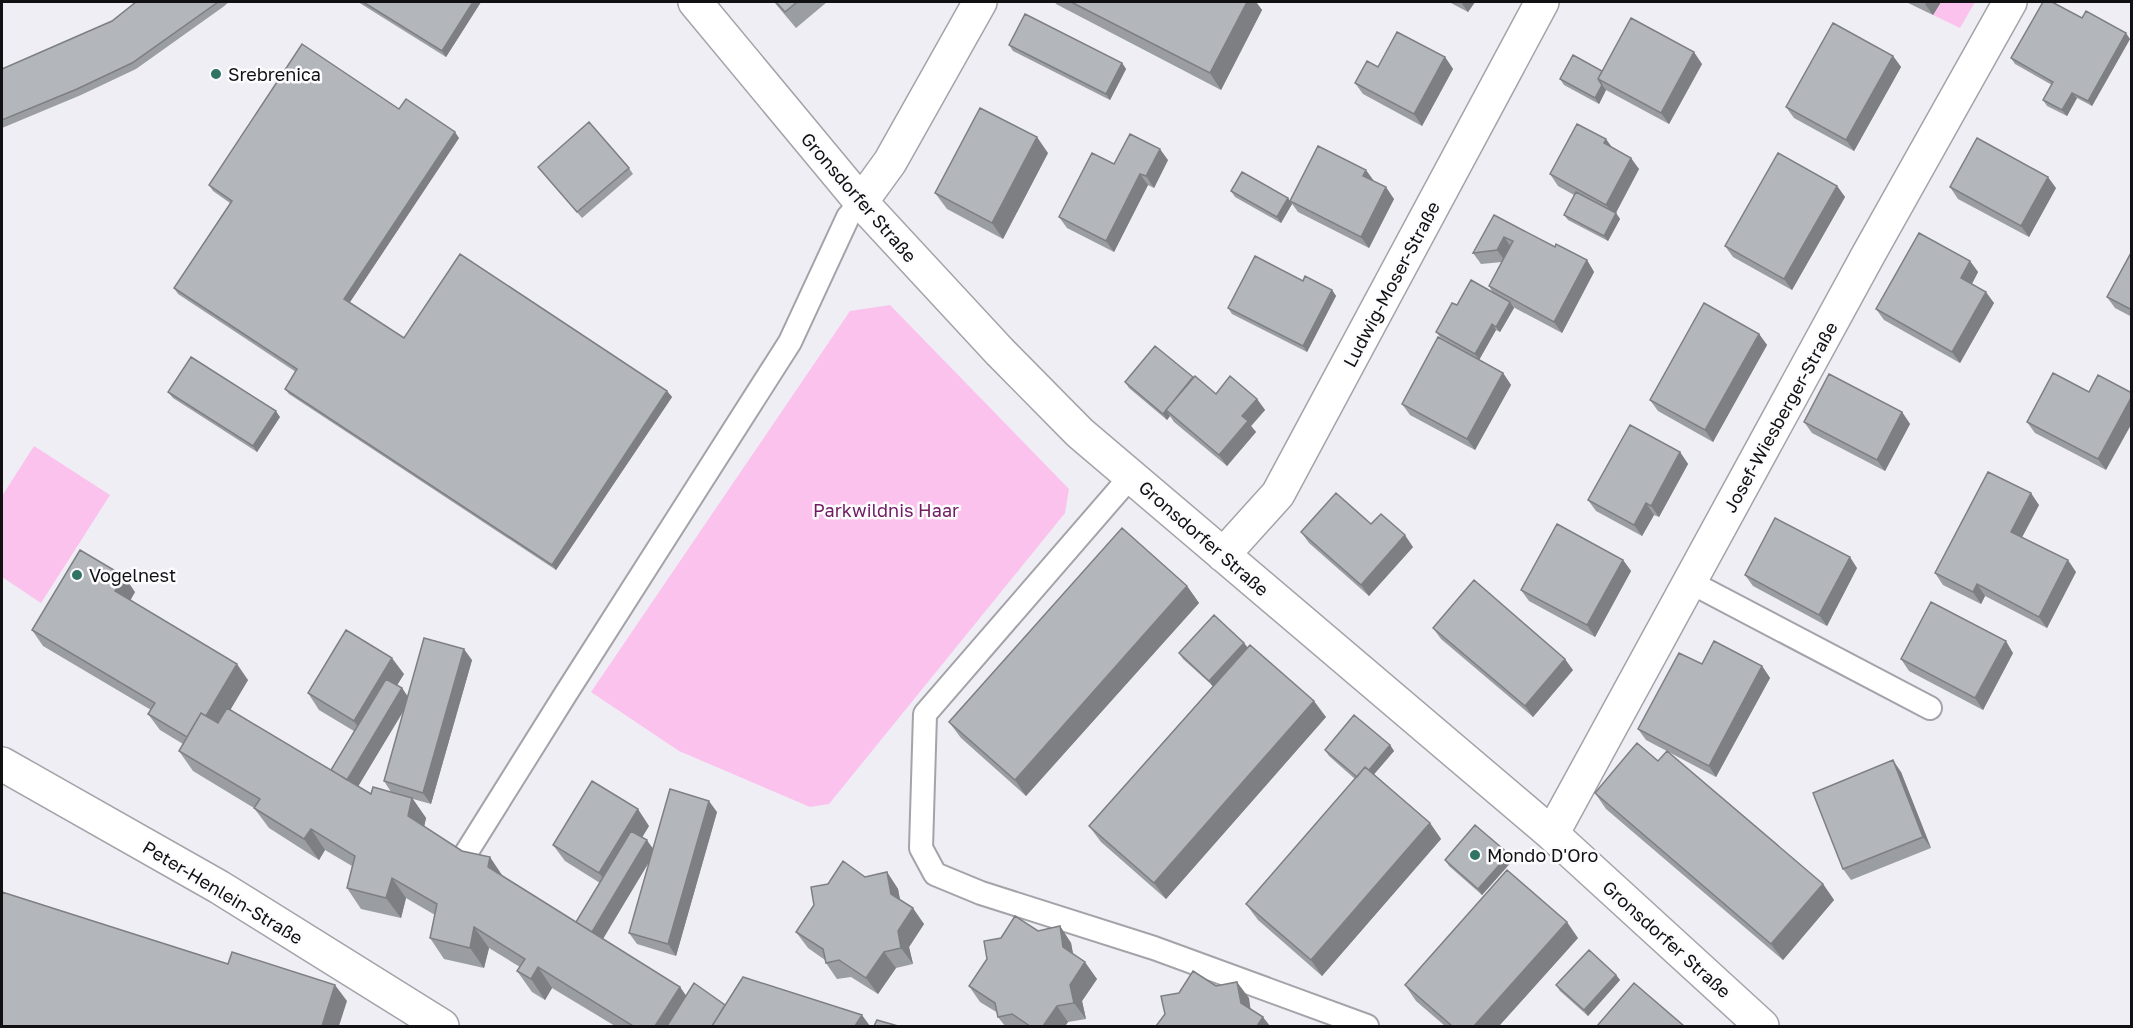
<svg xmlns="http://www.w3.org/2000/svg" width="2133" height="1028" viewBox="0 0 2133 1028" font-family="'Golos Text',sans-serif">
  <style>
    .green { fill: #fcc2ee }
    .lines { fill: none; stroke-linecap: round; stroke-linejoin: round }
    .lane-casing { stroke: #a4a3a9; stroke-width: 26 }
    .street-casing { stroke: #a4a3a9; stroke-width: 36 }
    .lane { stroke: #fff; stroke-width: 22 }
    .street { stroke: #fff; stroke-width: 33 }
    .wall { fill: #9a9da1; fill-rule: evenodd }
    .shaded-wall { fill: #7d7f83 }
    .building { fill: #b3b6bb; stroke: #7d7f83; stroke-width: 1.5 }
    .poi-dot { fill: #317364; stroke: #fcfcfe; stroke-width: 2 }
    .labels { text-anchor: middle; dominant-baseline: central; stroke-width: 5; stroke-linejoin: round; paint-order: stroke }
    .poi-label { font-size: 18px; fill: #111113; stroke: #fcfcfe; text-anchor: start }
    .street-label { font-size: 18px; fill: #111113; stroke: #fcfcfe }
    .park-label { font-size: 18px; fill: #701c63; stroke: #fcfcfe }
  </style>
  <rect width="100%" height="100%" fill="#eeeef4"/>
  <path class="green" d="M1941,2H1975L1960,28L1933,15Z
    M890,305L1069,489L1065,513L829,804L810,807L679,751L591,692L850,311Z
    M34,446L110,495L41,603L2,577V496Z"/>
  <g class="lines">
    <defs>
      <path id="lane" d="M1131,476L925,714L921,848L935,874L981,893L1154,948L1367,1026
        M1690,582L1930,708
        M463,858L565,695L790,342L848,217L861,202"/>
      <path id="street" d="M695,2L861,202L1000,352L1080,433L1552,834L1762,1026
        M861,202L890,162L980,2
        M1223,555L1278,494L1542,2
        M2,764L219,887L442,1026
        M1552,834L1867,257L2010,2"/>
    </defs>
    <use href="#lane" class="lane-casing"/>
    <use href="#street" class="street-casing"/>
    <use href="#lane" class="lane"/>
    <use href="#street" class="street"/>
  </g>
  <path class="wall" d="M136,2H229L223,7L136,69L81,95L2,128V69L112,21Z
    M358,2H481L446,57Z
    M774,2H827L796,28Z
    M1055,2H1256L1262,10L1221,90L1056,4Z
    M1449,2H1475L1468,12Z
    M1906,2H1941L1933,15Z
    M2082,18L2130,39L2092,106L2077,98L2067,116L2047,106L2043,100L2052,85L2015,64L2011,58Z
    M1009,45L1122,63L1126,69L1110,100L1013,51Z
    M1893,56L1901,67L1854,151L1794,118L1786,107Z
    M1445,57L1453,69L1422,126L1363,94L1355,83L1378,67Z
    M1702,64L1669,124L1606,90L1599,104L1564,85L1560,79L1602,71Z
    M399,109L459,138L350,302L404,338L667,391L672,397L556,570L289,394L285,389L296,372L178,294L174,288L230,203L213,191L209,185Z
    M1612,147L1639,169L1616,213L1620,219L1608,241L1568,220L1564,215L1574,195L1558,186L1550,174Z
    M1048,153L1003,239L947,209L935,193Z
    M1168,160L1154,188L1148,185L1114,252L1067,228L1059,217Z
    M538,167L629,168L633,174L582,218Z
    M1374,181L1394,199L1369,248L1298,212L1290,201Z
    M1837,186L1845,197L1792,290L1733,257L1725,246Z
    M1950,187L2056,188L2029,237L1958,199Z
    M1231,191L1288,198L1292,204L1281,223L1235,197Z
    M1494,215L1555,247L1587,260L1594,272L1562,333L1513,307L1514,308L1500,332L1496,330L1479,360L1440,337L1436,332L1457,305L1493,293L1489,286L1502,262L1481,264L1473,253Z
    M2132,251V317L2115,308L2107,297Z
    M1970,261L1978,272L1972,284L1994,303L1960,363L1884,320L1876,309Z
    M1303,281L1332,290L1336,296L1307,352L1232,314L1228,308Z
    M1759,334L1767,345L1713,442L1658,411L1650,400Z
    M1503,373L1511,385L1475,450L1410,415L1402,404Z
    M2053,373L2106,470L2035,433L2027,422Z
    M1193,378L1216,394L1257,399L1265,410L1251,426L1256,432L1227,466L1174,422L1170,416L1167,420L1129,388L1125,382Z
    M168,392L280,417L257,452L173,398Z
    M1902,412L1910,424L1885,471L1812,433L1804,422Z
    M1680,452L1688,464L1659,517L1654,515L1642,536L1596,511L1588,500Z
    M2039,505L2022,537L2076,572L2047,628L1985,596L1981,604L1943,585L1935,573Z
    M1301,532L1413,547L1369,596L1309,543Z
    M1623,560L1631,571L1595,637L1529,601L1521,590Z
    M1857,568L1827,626L1753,586L1745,575Z
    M1187,586L1199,603L1026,796L961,738L949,722Z
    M135,592L130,600L248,680L230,710L331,770L354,731L319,710L308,693L404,674L397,685L402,688L408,697L472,660L431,804L413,799L426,818L424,827L576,922L600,883L565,861L553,845L649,826L642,837L653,848L717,812L676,956L637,944L629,933L649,862L603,939L680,987L686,996L725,1005L870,1026H615L552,988L545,1000L532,992L517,971L520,967L489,948L484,968L444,959L430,938L435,915L406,898L401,918L361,909L347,888L352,866L325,850L319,860L269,828L254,808L193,771L179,751L183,744L160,730L148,714L151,710L43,646L32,630ZM404,710L384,781L391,792L371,794L358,786Z
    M1433,628L1573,670L1533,717L1441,639Z
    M1247,647L1326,717L1166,899L1101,842L1089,826L1213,686L1183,659L1179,653Z
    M2013,653L1983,710L1909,671L1901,659Z
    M1702,664L1762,666L1770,678L1716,777L1646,740L1638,729Z
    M1390,745L1394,751L1374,774L1430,823L1441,839L1322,976L1258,920L1246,904L1355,779L1329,756L1325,750Z
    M1658,761L1823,884L1834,900L1783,960L1606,809L1595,793Z
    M1901,772L1931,848L1851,880L1843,869Z
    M1445,860H1513L1482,895L1449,866Z
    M887,872L898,889L900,900L924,924L909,947L913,964L896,968L878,994L851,977L837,979L826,963L825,960L808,948L796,932L865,877Z
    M1060,926L1071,943L1073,954L1097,979L1082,1001L1086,1019L1068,1022L1065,1026H1005L998,1017V1013L980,1002L969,986L987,959L1038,931Z
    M1578,938L1499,1026H1445L1416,1001L1405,985Z
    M1616,975L1620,980L1588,1016L1560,991L1556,985Z"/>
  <path class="shaded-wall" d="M473,2H481L446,57L442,51Z
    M1247,2H1256L1262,10L1221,90L1210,73Z
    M1461,2H1475L1468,12Z
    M1927,2H1941L1933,15L1925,4Z
    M2126,33L2130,39L2092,106L2088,101Z
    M1694,52L1702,64L1669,124L1661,113Z
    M1893,56L1901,67L1854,151L1846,140Z
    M1445,57L1453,69L1422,126L1414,114Z
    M1122,63L1126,69L1110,100L1106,94Z
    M1602,85L1606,90L1599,104L1595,98Z
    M2072,93L2077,98L2067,116L2062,110Z
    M455,132L459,138L348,305L344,299Z
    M1037,137L1048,153L1003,239L992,223Z
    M1606,139L1614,150L1604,143Z
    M1160,149L1168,160L1154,188L1146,176Z
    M1631,158L1639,169L1614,216L1606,205Z
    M1366,170L1374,181L1363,176Z
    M1140,174L1148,185L1114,252L1106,241Z
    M2048,177L2056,188L2029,237L2021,226Z
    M1837,186L1845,197L1792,290L1784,279Z
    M1386,187L1394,199L1369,248L1361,237Z
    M1288,198L1292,204L1281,223L1277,217Z
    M1616,213L1620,219L1608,241L1604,236Z
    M1504,237L1512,248L1505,261L1497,250Z
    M1587,260L1594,272L1562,333L1554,322Z
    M1970,261L1978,272L1969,289L1961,278Z
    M1332,290L1336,296L1307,352L1303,346Z
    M1986,292L1994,303L1960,363L1952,352Z
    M1510,302L1514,308L1500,332L1496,327Z
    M1492,324L1496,330L1479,360L1475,354Z
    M1759,334L1767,345L1713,442L1705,430Z
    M1503,373L1511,385L1475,450L1467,439Z
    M1193,377L1166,410L1170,416L1167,420L1163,414Z
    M667,391L672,397L556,570L552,565Z
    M2132,396V423L2106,470L2098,459Z
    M1257,399L1265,410L1251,426L1256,432L1227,466L1219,455L1242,416Z
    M276,411L280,417L257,452L253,446Z
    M1902,412L1910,424L1885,471L1877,460Z
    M1680,452L1688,464L1659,517L1651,506Z
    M2031,493L2039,505L2019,543L2011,532Z
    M1646,503L1654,515L1642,536L1634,525Z
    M1405,535L1413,547L1369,596L1361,585Z
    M1850,557L1857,568L1827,626L1819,615Z
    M1623,560L1631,571L1595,637L1587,625Z
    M2068,560L2076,572L2047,628L2039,617Z
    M124,576L135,592L126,608L115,591Z
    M1977,584L1985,596L1981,604L1973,592Z
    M1187,586L1199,603L1026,796L1015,780Z
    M2006,641L2013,653L1983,710L1975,698Z
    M1244,643L1249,649L1213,687L1209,681Z
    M464,649L472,660L431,804L423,793Z
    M392,658L404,674L365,738L354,721Z
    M1565,659L1573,670L1533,717L1525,706Z
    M237,664L248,680L203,756L191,739Z
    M1762,666L1770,678L1716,777L1709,766Z
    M402,688L410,700L353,795L345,784Z
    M1314,701L1326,717L1166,899L1154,883Z
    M1390,745L1394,751L1364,786L1360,780Z
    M1893,760L1901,772L1931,848L1923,837Z
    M412,798L426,818L422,836L408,816Z
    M709,801L717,812L676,956L668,944Z
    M638,809L649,826L611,889L599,873Z
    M1430,823L1441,839L1322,976L1311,960Z
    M311,829L325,850L319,860L304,839Z
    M647,840L655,852L598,947L590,936Z
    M1509,854L1513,860L1482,895L1478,889Z
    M490,857L504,878L488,867Z
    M887,872L898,889L902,910L891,894Z
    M392,878L406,898L401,918L386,898Z
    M1823,884L1834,900L1783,960L1771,944Z
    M913,908L924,924L909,947L913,964L901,948L898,931Z
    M1567,922L1578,938L1499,1026H1474Z
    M1060,926L1071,943L1075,964L1063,947Z
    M474,927L489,948L484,968L470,948Z
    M884,952L896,968L878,994L866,978Z
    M1085,962L1097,979L1082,1001L1086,1019L1074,1003L1070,985Z
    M538,967L552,988L545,1000L531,979Z
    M1616,975L1620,980L1588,1016L1584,1010Z
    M1237,982L1249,998L1252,1019L1241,1003Z
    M335,985L347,1001L339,1026H322Z
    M680,987L694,1007L682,1026H655Z
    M1057,1006L1068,1022L1065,1026H1043Z
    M862,1015L870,1026H855Z
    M1263,1017L1270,1026H1257Z"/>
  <path class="building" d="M136,2H218L132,63L77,89L2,120V69L112,21Z
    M363,2H473L442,51Z
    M776,2H797L785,12Z
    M1071,2H1247L1210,73Z
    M2043,2H2052L2082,18L2086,11L2126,33L2088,101L2072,93L2062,110L2043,100L2053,82L2011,58Z
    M1025,14L1122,63L1106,94L1009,45Z
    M1631,18L1694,52L1661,113L1598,79Z
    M1833,23L1893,56L1846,140L1786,107Z
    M1397,32L1445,57L1414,114L1355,83L1367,61L1378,67Z
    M302,44L399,109L406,99L455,132L344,299L404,338L460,254L667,391L552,565L285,389L297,369L174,288L232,201L209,185Z
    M1573,55L1602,71L1598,79L1602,85L1595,98L1560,79Z
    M980,108L1037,137L992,223L935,193Z
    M589,122L629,168L577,212L538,167Z
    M1577,124L1606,139L1604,143L1631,158L1606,205L1550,174Z
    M1130,134L1160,149L1146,176L1140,174L1106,241L1059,217L1092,153L1114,164Z
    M1977,138L2048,177L2021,226L1950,187Z
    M1318,146L1366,170L1363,176L1386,187L1361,237L1290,201Z
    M1778,153L1837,186L1784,279L1725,246Z
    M1242,172L1288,198L1277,217L1231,191Z
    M1576,192L1616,213L1604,236L1564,215Z
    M1494,215L1555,247L1556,244L1587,260L1554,322L1489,286L1513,241L1504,237L1497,250L1473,253Z
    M1919,233L1970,261L1961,278L1986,292L1952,352L1876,309Z
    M2132,251V310L2107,297Z
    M1255,256L1303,281L1305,276L1332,290L1303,346L1228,308Z
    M1471,280L1510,302L1496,327L1492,324L1475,354L1436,332L1452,303L1457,305Z
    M1704,303L1759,334L1705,430L1650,400Z
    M1438,337L1503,373L1467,439L1402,404Z
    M1155,346L1193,377L1163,414L1125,382Z
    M191,357L276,411L253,446L168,392Z
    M2053,373L2089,392L2098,375L2132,393V396L2098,459L2027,422Z
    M1829,374L1902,412L1877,460L1804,422Z
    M1195,376L1216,394L1230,376L1257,399L1242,416L1248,421L1219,455L1166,410Z
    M1630,425L1680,452L1651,506L1646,503L1634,525L1588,500Z
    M1988,472L2031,493L2011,532L2068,560L2039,617L1977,584L1973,592L1935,573Z
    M1336,493L1371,524L1381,514L1405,535L1361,585L1301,532Z
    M1775,518L1850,557L1819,615L1745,575Z
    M1557,524L1623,560L1587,625L1521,590Z
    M1122,528L1187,586L1015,780L949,722Z
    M80,550L124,576L115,591L237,664L206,716L201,713L187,737L148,714L155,703L32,630Z
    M1474,580L1565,659L1525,706L1433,628Z
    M1931,602L2006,641L1975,698L1901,659Z
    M1214,615L1244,643L1209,681L1179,653Z
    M346,630L392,658L354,721L308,693Z
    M424,638L464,649L423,793L384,781Z
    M1714,641L1762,666L1709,766L1638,729L1679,653L1702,664Z
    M1250,645L1314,701L1154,883L1089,826Z
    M386,679L402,688L347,780L331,770Z
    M227,708L371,794L373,787L412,798L408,816L462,851L490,857L488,867L680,987L655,1026H633L538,967L531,979L517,971L525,959L474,927L470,948L430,938L437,904L392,878L386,898L347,888L355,856L311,829L304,839L254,808L260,799L179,751L201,713L218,723Z
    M1354,715L1390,745L1369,770L1365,767L1357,777L1325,750Z
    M1637,743L1658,761L1667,751L1823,884L1771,944L1595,793Z
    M1893,760L1923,837L1843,869L1813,793Z
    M1365,767L1430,823L1311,960L1246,904Z
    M592,781L638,809L599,873L553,845Z
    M670,789L709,801L668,944L629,933Z
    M1475,825L1509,854L1478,889L1445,860Z
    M631,831L647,840L592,932L576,922Z
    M843,861L865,877L887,872L891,894L913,908L898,931L901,948L884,952L866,978L839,960L826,963L823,949L796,932L814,905L811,887L828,884Z
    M1507,870L1567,922L1474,1026H1452L1405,985Z
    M2,892L228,964L232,952L335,985L322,1026H2Z
    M1015,916L1038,931L1060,926L1063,947L1085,962L1070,985L1074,1003L1057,1006L1043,1026H1030L1012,1014L998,1017L995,1003L969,986L987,959L984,941L1001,938Z
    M1589,950L1616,975L1584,1010L1556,985Z
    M1193,971L1216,986L1237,982L1241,1003L1263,1017L1257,1026H1156L1165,1014L1161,996L1179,993Z
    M743,977L862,1015L855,1026H712Z
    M694,983L725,1005L712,1026H667Z
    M1634,983L1684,1026H1597Z
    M877,1020L898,1026H874Z"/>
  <g class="poi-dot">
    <circle cx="216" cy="74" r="6"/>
    <circle cx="77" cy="575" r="6"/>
    <circle cx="1475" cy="855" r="6"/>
  </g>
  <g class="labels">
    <g class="poi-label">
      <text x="228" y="74">Srebrenica</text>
      <text x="89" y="575">Vogelnest</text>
      <text x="1487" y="855">Mondo D'Oro</text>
    </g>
    <g class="street-label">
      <text transform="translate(859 197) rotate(49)">Gronsdorfer Straße</text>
      <text transform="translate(1391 284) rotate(-62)">Ludwig-Moser-Straße</text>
      <text transform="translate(1780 417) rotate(-61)">Josef-Wiesberger-Straße</text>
      <text transform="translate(1204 538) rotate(41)">Gronsdorfer Straße</text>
      <text transform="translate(223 892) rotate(31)">Peter-Henlein-Straße</text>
      <text transform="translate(1667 939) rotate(42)">Gronsdorfer Straße</text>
    </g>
    <g class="park-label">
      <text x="886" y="510">Parkwildnis Haar</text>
    </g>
  </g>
  <rect width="2133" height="1028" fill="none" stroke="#111113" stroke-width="6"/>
</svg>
